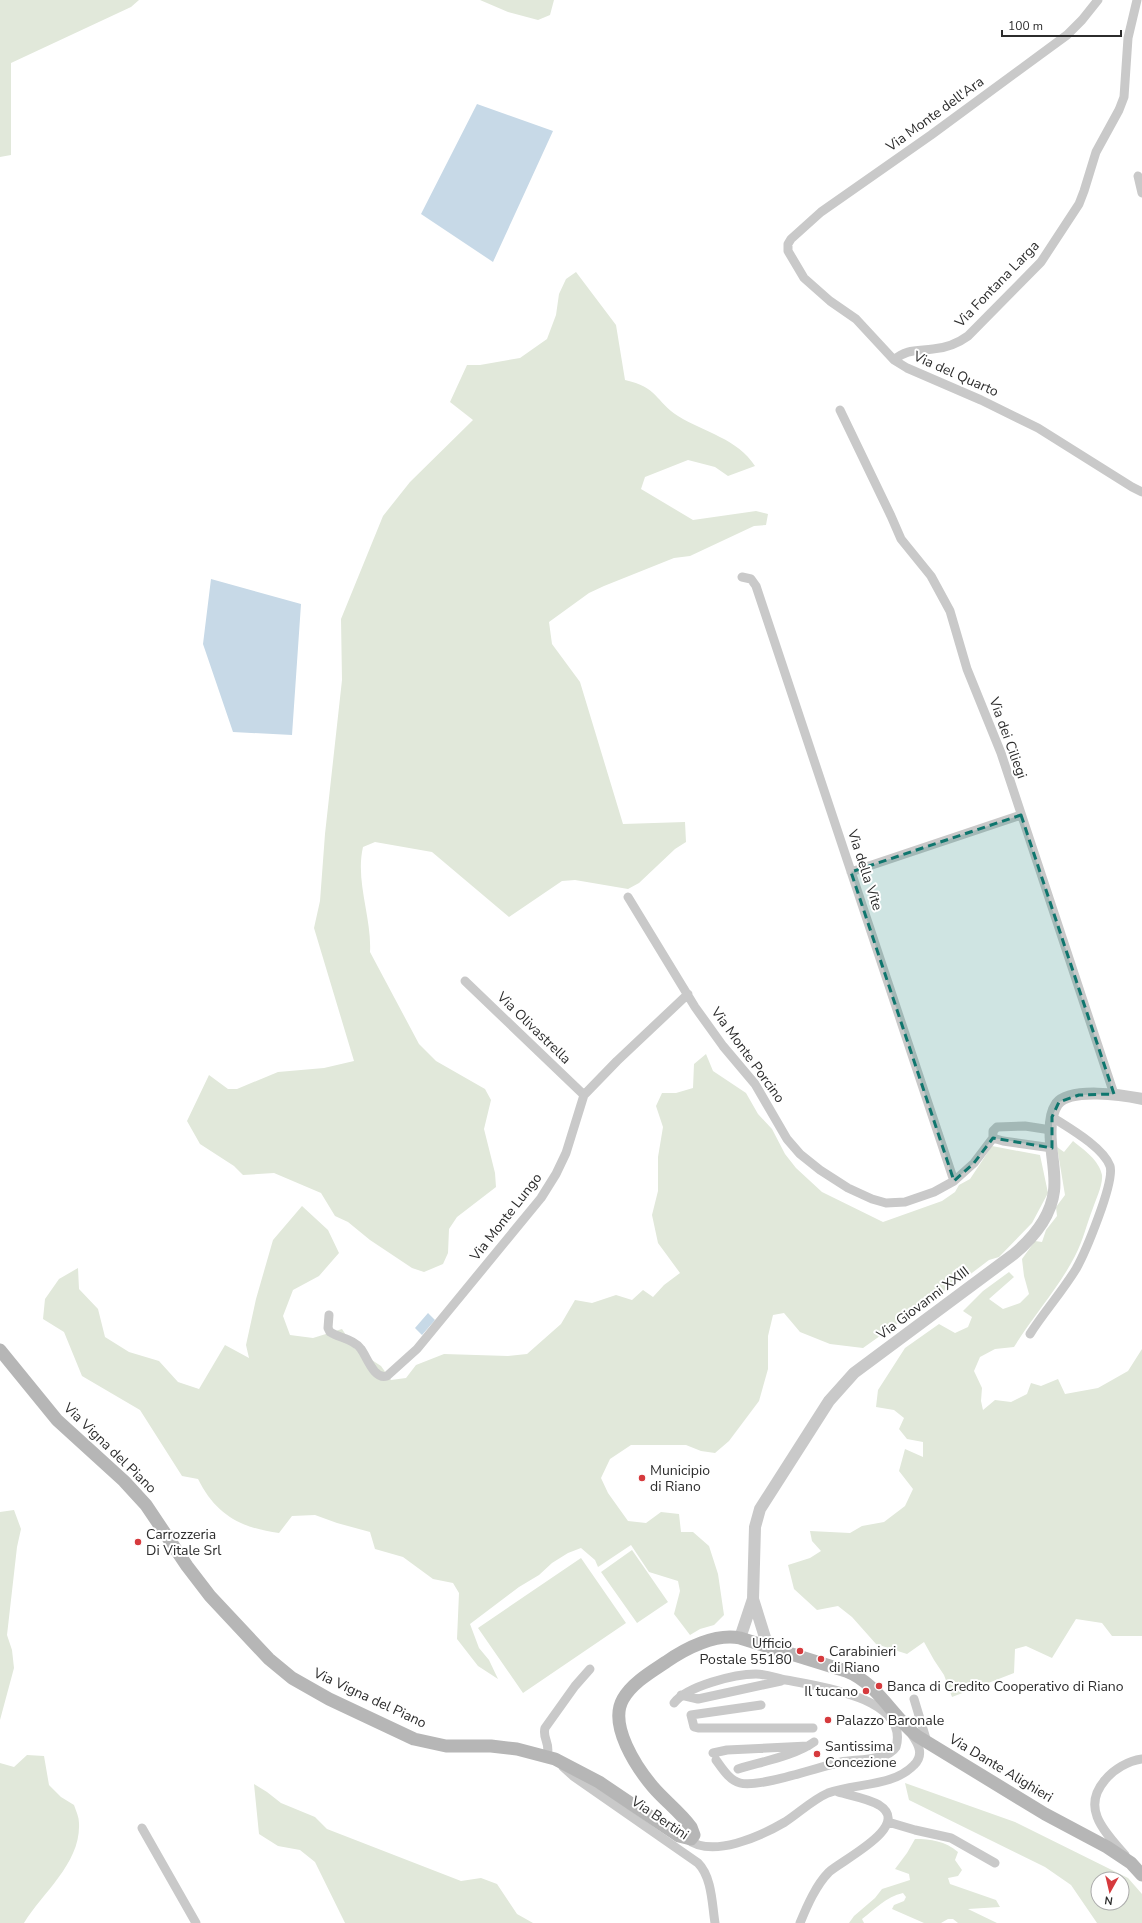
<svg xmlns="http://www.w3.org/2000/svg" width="1142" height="1923" viewBox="0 0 1142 1923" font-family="'Nunito Sans',sans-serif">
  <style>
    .green { fill: #e1e8da; fill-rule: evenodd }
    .water { fill: #c7d9e7 }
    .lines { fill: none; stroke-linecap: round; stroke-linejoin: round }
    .minor { stroke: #c9c9c9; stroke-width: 9 }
    .tertiary { stroke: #c9c9c9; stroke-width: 12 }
    .secondary { stroke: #b6b6b6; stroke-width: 13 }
    .marked { fill: #0f766e; fill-opacity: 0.2; stroke: #0f766e; stroke-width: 3; stroke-dasharray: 8 5; stroke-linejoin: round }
    .poi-dot { fill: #d63a3d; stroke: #fff; stroke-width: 1.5 }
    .labels { text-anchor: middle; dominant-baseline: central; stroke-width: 4; stroke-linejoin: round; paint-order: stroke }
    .street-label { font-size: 14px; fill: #2c2c2c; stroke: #fff }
    .poi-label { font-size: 14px; fill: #2c2c2c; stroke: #fff; text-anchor: start }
  </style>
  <rect width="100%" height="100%" fill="#fff"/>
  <path class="green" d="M0,0H139L131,7L11,63V155L0,157Z
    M480,0H554L550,15L538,20L508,12Z
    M576,272L616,325L625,380C658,387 655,401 678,416C704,432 738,439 755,466L728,476L715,467L688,460L645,477L641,489L693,520L756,511L768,514L766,525L754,526L690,556L674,558L604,586L589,593L549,622L552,644L580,682L623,824L685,822L686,842L675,849L639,883L628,889L575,880L562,881L509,917L432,852L375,842L363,847C355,881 372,918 370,952L419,1044L436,1061L485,1089L491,1100L484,1129L495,1173L496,1187L457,1217L449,1229L448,1253L443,1264L424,1272L412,1268L370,1240L348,1222L335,1216L321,1193L274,1173L243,1175L234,1166L200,1144L187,1121L209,1075L228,1089H237L278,1072L324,1068L354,1061L314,928L320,901L325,834L342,680L341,619L383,516L410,482L473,420L450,402L467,365H480L520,358L547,339L556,315L559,294L566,279Z
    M706,1054L713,1071L746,1093L758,1114L772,1129L785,1154L796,1168L822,1192L883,1222L942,1201L955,1192L959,1185L970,1179L992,1146L1040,1155L1048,1193L1032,1223L999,1257L989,1260L964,1279L949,1286L937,1298L920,1311L901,1321L863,1348L830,1344L800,1332L784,1313L773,1315L768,1336V1369L759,1401L729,1441L715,1453L701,1451L686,1445H631L610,1459L601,1478L608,1493L628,1521L646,1523L661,1512L679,1514L681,1532H693L709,1546L718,1574L724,1615L714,1625L700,1629L690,1635L674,1614L680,1591L678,1581L649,1572L631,1545L598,1567L595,1560L581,1548L568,1553L552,1563L539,1575L519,1587L470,1624L479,1648L489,1660L498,1679L478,1666L457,1639L459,1593L453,1583L433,1579L403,1557L375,1549L370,1532L337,1523L315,1515L292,1516L279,1533C241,1528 216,1515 198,1479L182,1476L140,1410L82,1376L64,1332L43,1319L45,1299L59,1279L78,1268L79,1289L98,1309L105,1337L129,1352L159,1361L178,1382L199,1389L225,1345L249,1358L246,1345L256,1299L273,1240L302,1206L328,1230L339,1253L319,1276L293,1290L283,1316L290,1335L313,1338L342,1329L355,1349L381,1366L391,1380L406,1378L416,1365L444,1354L508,1356L527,1354L561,1324L575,1300L592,1303L616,1295L632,1300L643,1290L653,1297L664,1285L680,1273L658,1243L652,1215L658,1191V1157L663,1127L656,1106L662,1093H676L693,1088L694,1064Z
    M1073,1141C1084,1150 1099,1160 1102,1175C1103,1185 1096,1199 1093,1208C1087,1223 1083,1241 1075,1256C1058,1289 1033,1316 1014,1347L995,1349L980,1357L974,1371L982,1388L981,1401L983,1410L995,1400L1011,1402L1027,1394L1031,1383L1041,1386L1058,1379L1065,1394L1098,1388L1128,1371L1142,1349V1636H1112L1102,1623L1076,1619L1052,1658L1026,1646L1015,1649L1014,1673L952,1697L944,1675L934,1660L924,1642L907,1654L876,1644L852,1617L838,1606L817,1610L794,1589L788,1565L810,1558L821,1551L812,1541L810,1531L850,1533L862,1526L884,1522L905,1506L913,1489L899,1471L905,1449L923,1457V1442L907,1439L899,1429L904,1418L894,1410L876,1407L878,1390L905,1348L939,1324L955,1333L968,1327L972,1317L963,1311L983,1291L1009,1272L1014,1277L989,1299L1003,1309L1020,1303L1029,1294L1024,1276L1022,1259L1035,1241L1042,1242L1046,1230L1057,1216L1056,1207L1065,1195L1057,1147L1064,1152Z
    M14,1510L21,1529L17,1547L7,1635L12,1650L14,1668L0,1720V1512Z
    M632,1550L668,1602L637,1623L601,1572Z
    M581,1558L626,1623L523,1693L478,1628Z
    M27,1755L44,1756L49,1785L61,1797L74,1805C76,1811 79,1817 79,1823C81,1863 43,1892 24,1923H0V1763L14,1767Z
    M905,1783L1015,1822L1128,1878L1142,1894V1923H1097L1071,1885L1045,1867L909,1800ZM1098,1879H1122V1903H1098Z
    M254,1784L267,1792L281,1803L315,1817L327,1829L461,1881L481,1878L497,1884L517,1914L533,1923H345L315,1862L300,1850L278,1846L259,1834Z
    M915,1839C931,1839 945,1841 958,1852L955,1860L962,1870L958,1876L948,1878L950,1884L996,1900L1000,1907L968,1909L997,1923H958L953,1919H948L941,1923H924L892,1909L894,1905L904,1901L906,1897L903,1893C886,1897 875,1909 862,1919L864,1923H849L854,1916L875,1898L882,1889L910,1880L909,1874L895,1869L907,1853Z"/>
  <path class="water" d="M477,104L553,131L493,262L421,214Z
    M211,579L301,604L292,735L233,732L203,644Z
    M428,1313L435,1320L422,1335L415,1328Z"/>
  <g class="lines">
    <path class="minor" d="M1098,0L1082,20L1067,35L931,135L821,212L791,239L788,244V251L804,278L830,301L856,319L894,360L907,368L981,400L1038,428L1132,487L1142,492
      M1138,176L1142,193
      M894,360C906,349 917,351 933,349C946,348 957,344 968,336L1041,262L1079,204L1084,191L1096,152L1119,110L1124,97L1128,38L1137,0
      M840,410L891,516L901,539L931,576L950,611L967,669L1001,753L1114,1094
      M742,577L751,579L756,586L954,1181
      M851,872L1021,815
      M628,897L695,1007L723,1046L755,1084L787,1139L800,1154L820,1170L848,1188L872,1199L886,1203L905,1202L934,1192L954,1181L974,1163L993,1138V1131L997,1127L1025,1126L1051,1130
      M465,981L584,1095
      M993,1138L1003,1141L1052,1148
      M329,1315L328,1328L330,1332C339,1338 354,1339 361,1349C367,1357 374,1380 387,1376L417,1349L541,1198L556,1174L566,1153L584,1095L617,1061L688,994
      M1030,1334C1044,1312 1062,1292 1076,1269C1085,1253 1115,1182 1110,1166C1103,1147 1069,1128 1052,1117
      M681,1695L698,1699L781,1681
      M914,1699L927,1742
      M674,1703C687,1686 735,1674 756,1674C766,1674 776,1678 786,1680C818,1686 910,1698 896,1747C887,1761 856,1759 841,1762C818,1767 760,1788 740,1783C729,1780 722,1768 716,1760
      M761,1705L691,1715L694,1727L698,1728H813
      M713,1753L727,1750L808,1746
      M547,1756C551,1743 542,1739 545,1728L575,1686L590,1669
      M563,1767L573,1776L698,1863C712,1877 712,1904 715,1923
      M738,1769C760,1762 795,1756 814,1742
      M888,1822L915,1830L951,1838L995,1863
      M142,1828L196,1923
      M687,1839C712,1859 761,1836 785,1822C799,1813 812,1800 828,1793C855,1783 893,1787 914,1765C924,1755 919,1745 912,1735
      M1125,1855C1106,1833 1080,1809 1105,1780C1114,1769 1128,1761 1142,1759
      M800,1923C807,1906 816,1885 829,1872C842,1860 913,1826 879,1805C867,1798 852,1796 838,1792"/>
    <path class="tertiary" d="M753,1599L768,1647
      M740,1638L753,1599L755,1527L760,1509L829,1401L854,1373L1014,1254C1033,1238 1051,1216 1054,1191C1056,1175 1052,1159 1051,1143C1050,1131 1050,1114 1057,1104C1070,1087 1123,1095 1142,1099"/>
    <path class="secondary" d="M0,1350L57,1420L124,1481L146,1505L187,1566L210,1596L269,1659L292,1678L329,1699L414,1739L446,1746H491L517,1749L555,1759L599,1782L679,1836L691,1839L694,1835L691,1827C680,1812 665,1801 653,1787C637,1768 608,1725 623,1699C632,1683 651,1672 666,1662C686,1648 716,1633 740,1638L846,1671C877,1683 892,1716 917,1736L1045,1814L1107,1847L1131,1863L1142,1875"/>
  </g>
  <path class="marked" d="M1021,815L1114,1094L1079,1095L1059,1102L1052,1117V1148L993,1138L974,1163L954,1181L851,872Z"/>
  <g class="poi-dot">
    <circle cx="642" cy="1478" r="4"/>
    <circle cx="138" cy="1542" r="4"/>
    <circle cx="800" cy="1651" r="4"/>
    <circle cx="821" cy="1659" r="4"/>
    <circle cx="879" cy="1686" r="4"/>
    <circle cx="866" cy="1691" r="4"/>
    <circle cx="828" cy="1720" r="4"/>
    <circle cx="817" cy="1754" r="4"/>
  </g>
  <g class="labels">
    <g class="street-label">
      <text transform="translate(935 114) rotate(-36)">Via Monte dell'Ara</text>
      <text transform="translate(997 284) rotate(-46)">Via Fontana Larga</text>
      <text transform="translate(956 374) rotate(24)">Via del Quarto</text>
      <text transform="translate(1008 738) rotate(70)">Via dei Ciliegi</text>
      <text transform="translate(865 870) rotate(72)">Via della Vite</text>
      <text transform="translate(534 1028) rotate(44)">Via Olivastrella</text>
      <text transform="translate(748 1055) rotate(54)">Via Monte Porcino</text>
      <text transform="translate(506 1217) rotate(-52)">Via Monte Lungo</text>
      <text transform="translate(923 1303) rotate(-37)">Via Giovanni XXIII</text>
      <text transform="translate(110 1448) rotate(44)">Via Vigna del Piano</text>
      <text transform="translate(370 1698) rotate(25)">Via Vigna del Piano</text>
      <text transform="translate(1001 1768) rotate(31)">Via Dante Alighieri</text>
      <text transform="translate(660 1818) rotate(34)">Via Bertini</text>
    </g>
    <g class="poi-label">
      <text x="650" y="1470">Municipio<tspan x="650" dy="16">di Riano</tspan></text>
      <text x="146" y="1534">Carrozzeria<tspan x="146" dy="16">Di Vitale Srl</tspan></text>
      <text x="792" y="1643" text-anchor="end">Ufficio<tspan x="792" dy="16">Postale 55180</tspan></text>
      <text x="829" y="1651">Carabinieri<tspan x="829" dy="16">di Riano</tspan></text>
      <text x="887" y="1686">Banca di Credito Cooperativo di Riano</text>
      <text x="858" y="1691" text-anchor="end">Il tucano</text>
      <text x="836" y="1720">Palazzo Baronale</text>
      <text x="825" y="1746">Santissima<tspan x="825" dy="16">Concezione</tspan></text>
    </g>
  </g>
  <g transform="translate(1110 1891) rotate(188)"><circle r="19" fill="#ffffff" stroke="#ababab"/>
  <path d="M0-3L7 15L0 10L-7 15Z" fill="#d63a3d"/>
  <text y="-6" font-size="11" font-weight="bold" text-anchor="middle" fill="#2c2c2c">N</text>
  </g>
  <path d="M1002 30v6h119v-6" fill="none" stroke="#2c2c2c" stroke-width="2"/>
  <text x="1008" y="30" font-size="12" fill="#2c2c2c" stroke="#ffffff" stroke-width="3" paint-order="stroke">100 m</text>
</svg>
